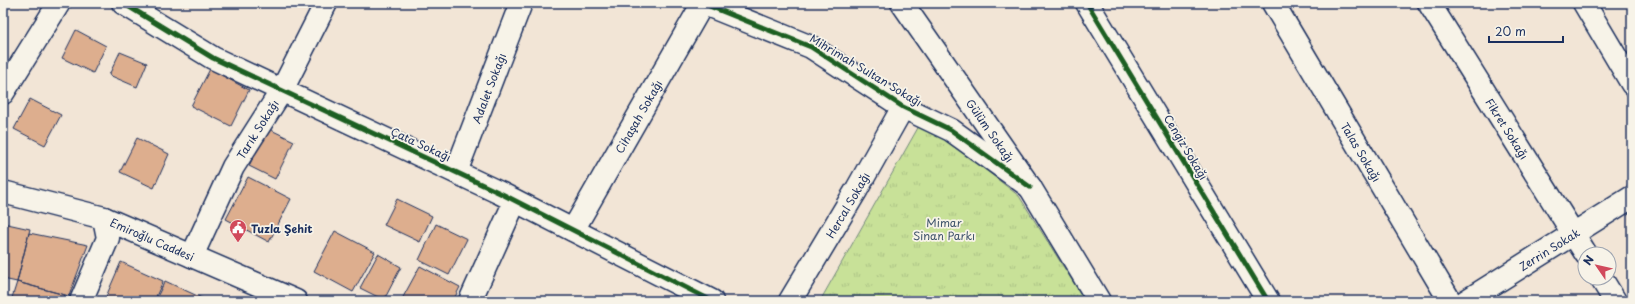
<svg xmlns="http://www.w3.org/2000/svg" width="1635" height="304" viewBox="0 0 1635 304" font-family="'Playpen Sans',sans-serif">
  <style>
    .park { fill: url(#park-tufts); stroke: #72887b }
    .building { fill: #ddae8e; stroke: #1b2f5e }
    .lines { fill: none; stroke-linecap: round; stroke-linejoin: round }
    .street-casing { stroke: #1b2f5e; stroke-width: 25 }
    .secondary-casing { stroke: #1b2f5e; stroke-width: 25 }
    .street { stroke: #f7f3e8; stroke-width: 22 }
    .secondary { stroke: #f7f3e8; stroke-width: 22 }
    .cycleway-casing { stroke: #f7f3e8; stroke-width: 8 }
    .cycleway { stroke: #1b5e20; stroke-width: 5 }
    .labels { text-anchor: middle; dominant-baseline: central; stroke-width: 3.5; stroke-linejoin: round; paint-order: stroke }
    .street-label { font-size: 11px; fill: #1b2f5e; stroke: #f7f3e8 }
    .park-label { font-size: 11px; fill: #3e536a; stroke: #f7f3e8 }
    .poi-label { font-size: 11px; font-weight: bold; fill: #1b2f5e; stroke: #f7f3e8; text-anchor: start }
  </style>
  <defs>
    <pattern id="park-tufts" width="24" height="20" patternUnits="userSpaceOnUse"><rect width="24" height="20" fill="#c8e198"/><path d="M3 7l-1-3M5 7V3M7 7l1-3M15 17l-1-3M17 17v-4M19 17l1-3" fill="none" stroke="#abc185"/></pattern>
  </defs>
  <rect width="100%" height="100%" fill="#f2e5d6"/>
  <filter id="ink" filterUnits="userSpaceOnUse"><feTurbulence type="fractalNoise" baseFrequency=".025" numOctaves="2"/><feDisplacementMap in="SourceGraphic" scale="8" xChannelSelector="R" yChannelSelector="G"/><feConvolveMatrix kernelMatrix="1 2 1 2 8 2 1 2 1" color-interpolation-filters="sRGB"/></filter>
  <g filter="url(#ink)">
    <path class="park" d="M919,126L950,142L1019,196L1085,301H820Z"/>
    <path class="building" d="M76,30L106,46L93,73L62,58Z
      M120,52L147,63L137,87L109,75Z
      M210,69L249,90L231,126L191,106Z
      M30,99L61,115L45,145L14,129Z
      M267,128L294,141L275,179L249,166Z
      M137,138L169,154L154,188L120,172Z
      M248,177L291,199L269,242L226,219Z
      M397,199L432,216L420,242L384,225Z
      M3,223L30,229L17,282L3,279Z
      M436,224L467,239L449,275L419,260Z
      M335,231L375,252L353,292L314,271Z
      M29,233L88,245L69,296L17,282Z
      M378,254L401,267L384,300L360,288Z
      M121,262L163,281L154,301H110L105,299Z
      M420,266L460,287L453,301H405L402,299Z
      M165,281L204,299L203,301H155Z
      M17,282L65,295L63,301H11Z"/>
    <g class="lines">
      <defs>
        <g id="street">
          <path d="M123,3L213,58L500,193L712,301"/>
          <path d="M702,3L811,47L903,107L951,130L1030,187"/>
          <path id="s1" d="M902,3L1030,187L1099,301"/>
          <path d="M1087,3L1268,301"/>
          <path id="s2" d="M1273,3L1450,301"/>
          <path id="s3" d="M1429,3L1586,254"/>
          <path d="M1584,3L1632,84"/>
          <path d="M3,93L59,3"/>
          <path id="s4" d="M456,172L521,3"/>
          <path id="s5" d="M573,230L703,3"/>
          <path id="s6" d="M192,256L233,167L282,90L326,3"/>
          <path d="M1601,278L1615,301"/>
          <path d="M81,301L108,238L104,218"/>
          <path d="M470,301L515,201"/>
          <path id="s7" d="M790,301L857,189L903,107"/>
          <path id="s8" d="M1466,301L1632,197"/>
        </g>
        <g id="secondary">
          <path id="s9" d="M3,192L104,218L296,301"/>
        </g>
      </defs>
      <use href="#street" class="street-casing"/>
      <use href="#secondary" class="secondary-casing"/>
      <use href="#street" class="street"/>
      <use href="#secondary" class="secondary"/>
      <defs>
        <path id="cycleway" d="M123,3L213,58L500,193L712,301
          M702,3L811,47L903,107L951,130L1030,187
          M1087,3L1268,301"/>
      </defs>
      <use href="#cycleway" class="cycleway-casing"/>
      <use href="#cycleway" class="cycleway"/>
    </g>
  </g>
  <defs>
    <symbol id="civic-pin" viewBox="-11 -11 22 30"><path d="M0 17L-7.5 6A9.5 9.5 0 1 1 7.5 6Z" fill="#d1495b" stroke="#f7f3e8"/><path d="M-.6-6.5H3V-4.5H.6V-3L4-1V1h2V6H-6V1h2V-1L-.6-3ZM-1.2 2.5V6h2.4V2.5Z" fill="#fff"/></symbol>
  </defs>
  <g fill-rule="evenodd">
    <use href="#civic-pin" x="228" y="218" width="20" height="27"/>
  </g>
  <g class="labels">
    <g class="street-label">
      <text transform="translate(866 70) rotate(31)">Mihrimah Sultan Sokağı</text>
      <text stroke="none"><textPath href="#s4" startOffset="90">Adalet Sokağı</textPath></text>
      <text stroke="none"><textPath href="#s5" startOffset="131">Cihaşah Sokağı</textPath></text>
      <text stroke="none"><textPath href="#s6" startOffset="143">Tarık Sokağı</textPath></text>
      <text stroke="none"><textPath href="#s3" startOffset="148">Fikret Sokağı</textPath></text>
      <text stroke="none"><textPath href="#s1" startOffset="155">Gülüm Sokağı</textPath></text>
      <text transform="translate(421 144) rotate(25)">Çata Sokağı</text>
      <text transform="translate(1186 147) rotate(59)">Cengiz Sokağı</text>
      <text stroke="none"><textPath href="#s2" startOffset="173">Talas Sokağı</textPath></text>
      <text stroke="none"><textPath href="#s7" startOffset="112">Hercal Sokağı</textPath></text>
      <text stroke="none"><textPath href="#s9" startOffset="157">Emiroğlu Caddesi</textPath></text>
      <text stroke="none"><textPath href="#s8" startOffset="98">Zerrin Sokak</textPath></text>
    </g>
    <g class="park-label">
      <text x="944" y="222">Mimar<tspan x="944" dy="13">Sinan Parkı</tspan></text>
    </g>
    <g class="poi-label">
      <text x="251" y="228">Tuzla Şehit</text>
    </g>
  </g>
  <rect width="1635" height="304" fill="none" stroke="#f7f3e8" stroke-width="16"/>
  <rect x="8" y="8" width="1619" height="288" fill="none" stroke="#1b2f5e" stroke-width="1.5" filter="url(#ink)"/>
  <g transform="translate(1597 266) rotate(304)"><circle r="19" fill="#f7f3e8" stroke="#9fa5b1"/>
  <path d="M0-3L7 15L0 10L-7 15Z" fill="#d1495b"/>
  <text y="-6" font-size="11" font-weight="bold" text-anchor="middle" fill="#1b2f5e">N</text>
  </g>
  <path d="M1489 36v6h74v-6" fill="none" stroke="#1b2f5e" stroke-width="2"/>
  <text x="1495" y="36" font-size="12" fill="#1b2f5e" stroke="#f7f3e8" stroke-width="3" paint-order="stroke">20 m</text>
</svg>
